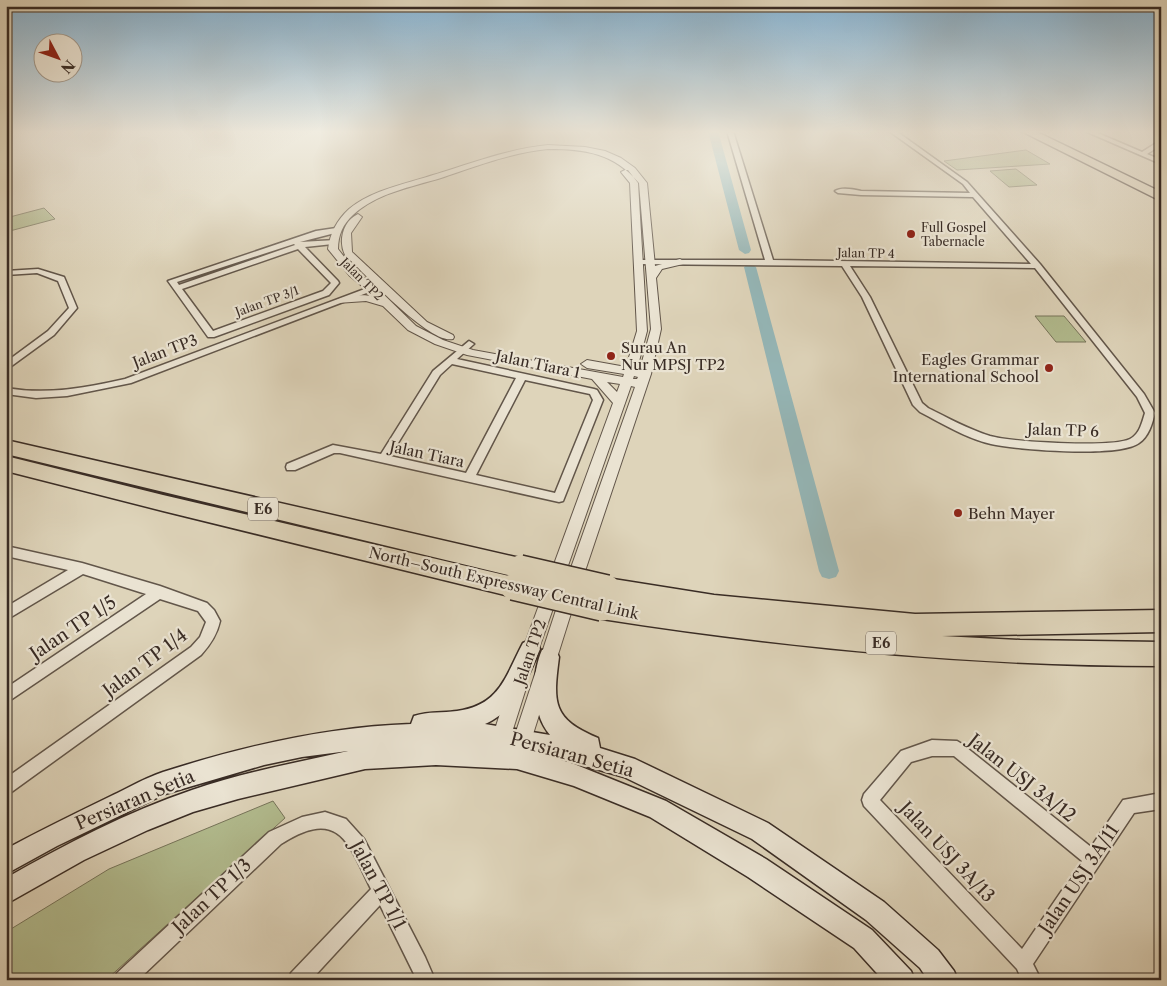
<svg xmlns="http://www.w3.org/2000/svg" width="1167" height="986" viewBox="0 0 1167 986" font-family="'Libre Caslon Text',serif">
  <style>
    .green { fill: #b2bc8f; stroke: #76745a }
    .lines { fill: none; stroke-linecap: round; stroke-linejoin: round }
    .river { fill: #95b7b8; fill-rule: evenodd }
    .minor-casing { stroke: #62564a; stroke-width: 3 }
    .tertiary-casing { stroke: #62564a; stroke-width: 2 }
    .secondary-casing { stroke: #392c25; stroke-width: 3 }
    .motorway-casing { stroke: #392c25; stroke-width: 3 }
    .minor { fill: #eae3d2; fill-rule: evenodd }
    .tertiary { fill: #eae3d2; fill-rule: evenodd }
    .secondary { fill: #eae3d2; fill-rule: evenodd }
    .motorway { fill: #ded4ba; fill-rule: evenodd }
    .motorway-bridge-casing { stroke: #392c25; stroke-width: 28; stroke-linecap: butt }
    .motorway-bridge { stroke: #ded4ba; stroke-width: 25 }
    .poi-dot { fill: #8f2418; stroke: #eae3d2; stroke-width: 2 }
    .labels { text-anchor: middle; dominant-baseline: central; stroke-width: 4.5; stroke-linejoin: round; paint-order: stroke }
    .far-poi-label { font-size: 12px; fill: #392c25; stroke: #eae3d2; text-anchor: start }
    .far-street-label { font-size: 12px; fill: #392c25; stroke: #eae3d2 }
    .shield { fill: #eae3d2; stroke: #6e6359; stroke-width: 1 }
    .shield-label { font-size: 14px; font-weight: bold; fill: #392c25 }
    .poi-label { font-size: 15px; fill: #392c25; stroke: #eae3d2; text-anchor: start }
    .street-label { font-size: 15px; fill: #392c25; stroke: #eae3d2 }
    .near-street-label { font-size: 18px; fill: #392c25; stroke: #eae3d2 }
  </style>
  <rect width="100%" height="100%" fill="#ded4ba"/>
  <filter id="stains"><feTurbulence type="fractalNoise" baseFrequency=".004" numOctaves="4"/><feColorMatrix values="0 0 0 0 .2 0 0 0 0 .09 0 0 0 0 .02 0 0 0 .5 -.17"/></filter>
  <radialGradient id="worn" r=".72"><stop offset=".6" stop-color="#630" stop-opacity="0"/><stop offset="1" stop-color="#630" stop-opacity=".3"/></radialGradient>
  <path class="green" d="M1026,150L1050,164L957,170L944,161Z
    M1016,169L1037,185L1009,187L990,171Z
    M44,208L55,219L6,232V218Z
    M1035,316H1064L1086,342H1056Z
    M273,801L285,818L106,980H6V932L109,869Z"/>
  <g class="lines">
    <path class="river" d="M708,131H718L751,250L749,253L745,254L739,250Z
      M750,263L756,267L839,571L836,577L829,579L822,577L819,571L744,267Z"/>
    <defs>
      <path id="minor" d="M727,131H733L773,260L1031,264L973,197L861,195L838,193L835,191C841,187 853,189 861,191L970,193L963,184L889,131H896L967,182L1040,264L1144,394L1155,413C1152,424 1149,436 1139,443C1118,458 1017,450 991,444C966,438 943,424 920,412L913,405L862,297L842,266L636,264L635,262L639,260H765ZM850,266L1035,268L1137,397L1145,413C1142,422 1140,434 1130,439C1111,448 1012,442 990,436C968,429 948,418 928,408L922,403L870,297Z
        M1085,131H1093L1142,152L1161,140V145L1147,154L1161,160V164Z
        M336,228L340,230L339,232L300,242L336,240L337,242L333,244L305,247L338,281L339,283L329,295L214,337H208L168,281L316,231ZM294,244L295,245L179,285L177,282ZM298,249L331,283L323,291L213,331L182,289Z
        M38,269L64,277L77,308L54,335L6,370V362L48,331L69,308L58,281L37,273L6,275V271Z
        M378,284L385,286L131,383L67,396L36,398L6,394V388C47,395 86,388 125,379Z
        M469,341L474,344L457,359L594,389L597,390L603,400L563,501L559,502L340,453H334L295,470H287L286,467L287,464L333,445L381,454L433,371ZM452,364L516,378L466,473L390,456L440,375ZM525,380L590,394L593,400L555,493L476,475Z
        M6,546L82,563L160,586L207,603L214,610L220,621C217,635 210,645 201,655L6,796V778L191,647L200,637L206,622L198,611L160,599L6,703V688L146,594L83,574L6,620V607L68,570L6,556Z
        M932,740L957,741L962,744L1091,847L1123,800L1161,793V809L1134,813L1033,964L1041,980H1022L1017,969L864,806L862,800L864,794L901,751ZM932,756H954L1082,861L1022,949L880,800L911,762Z
        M325,812L346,819L364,839L425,957L435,980H417L380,905L311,980H289L291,973L371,889C348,842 339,807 281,844L138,980H115L117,973L269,832L302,817Z"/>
      <path id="tertiary" d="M548,145L585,147L605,151L621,158L635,168L647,183L655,266L680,259L685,262L683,264L662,269L656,278L661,329L651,374L572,610L529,747L527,754L520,756L513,754L511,747L556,610L635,387L631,386L536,657L534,663L528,665L522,663L520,657L613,403L592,379L467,355L435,344L408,330L383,306L366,301L337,303L336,301C344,295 365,294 375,297L350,276L328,249C330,233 337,220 349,209C372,190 405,184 433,175C472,163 508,149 548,145ZM548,149C585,149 614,153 639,183L651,329L640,369H637L647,331L638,183L628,170H625L621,172L630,183L637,331L626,367L587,360L581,364L587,368L624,374L623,377L473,350L443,340L416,326L373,284L356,272L338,249C338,235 343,224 353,215C377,193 411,187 441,178C477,166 510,153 548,149ZM634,376L638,377L637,379H633ZM607,382L620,384L617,392Z
        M358,214L362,217L351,233L352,252L427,322L453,335L454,337L453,339C430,345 363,272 345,255C338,241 343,221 358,214Z
        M518,677L524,679L527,685L508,745L505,751L499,754L493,751L490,745L509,685L512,679Z"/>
      <path id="secondary" d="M530,640L537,643L540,649C526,680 518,709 485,724L550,735C532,714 531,675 542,650L549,648L556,650L559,657C553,703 552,719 598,738L600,748L635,759L768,823L884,902L938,950L954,971L958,980H928L920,968L866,920L752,839L624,777L539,753L574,764L666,801L766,859L872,930L911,971L915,980H883L854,948L748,877L650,817L574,786L517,769L436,765L365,769L238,799L193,812L148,830L84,860L6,904V878C66,844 127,812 192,790C243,772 296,763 348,751L302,757L264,765L165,794L57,846L6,874V849C41,830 76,813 111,796C128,788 145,778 163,772C244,746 326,727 411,724L414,716C428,711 443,713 457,711C500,705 505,677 523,643Z"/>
      <path id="motorway" d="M1021,131H1035L1161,192V201Z
        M6,440L520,558L528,561L532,568L528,575L520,578L6,454Z
        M6,456L163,495L513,577L521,580L525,587L521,594L513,597L163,511L6,471Z
        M607,578L714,595L915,614L1161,610V632L942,636L1020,640L1161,642V666C972,666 788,648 602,619L593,616L590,608L593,600L605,598L599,595L595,588L599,581Z"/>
    </defs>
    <use href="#minor" class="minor-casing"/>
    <use href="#tertiary" class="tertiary-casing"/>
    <use href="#secondary" class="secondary-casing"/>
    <use href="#motorway" class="motorway-casing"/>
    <use href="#minor" class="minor"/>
    <use href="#tertiary" class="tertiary"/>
    <use href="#secondary" class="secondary"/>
    <use href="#motorway" class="motorway"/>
    <defs>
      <path id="motorway-bridge" d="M520,568L607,588
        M513,587L602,608"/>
    </defs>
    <use href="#motorway-bridge" class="motorway-bridge-casing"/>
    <use href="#motorway-bridge" class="motorway-bridge"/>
  </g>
  <linearGradient id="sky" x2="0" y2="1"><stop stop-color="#87b5d5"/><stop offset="0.49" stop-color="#f0ece0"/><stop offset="1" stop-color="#f0ece0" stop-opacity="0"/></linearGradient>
  <rect width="1167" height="269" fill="url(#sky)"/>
  <g class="poi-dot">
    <circle cx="911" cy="234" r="5"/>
    <circle cx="611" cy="356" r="5"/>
    <circle cx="1049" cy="368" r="5"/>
    <circle cx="958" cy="513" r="5"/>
  </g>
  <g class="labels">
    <g class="far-poi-label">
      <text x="921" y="227">Full Gospel<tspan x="921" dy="14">Tabernacle</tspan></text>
    </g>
    <g class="far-street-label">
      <text transform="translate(866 253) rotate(1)">Jalan TP 4</text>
      <text transform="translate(362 279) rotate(45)">Jalan TP2</text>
      <text transform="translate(267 301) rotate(-20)">Jalan TP 3/1</text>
    </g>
    <g class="shield">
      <rect x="248" y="497.5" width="30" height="23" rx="4"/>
      <rect x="866" y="631.5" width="30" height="23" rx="4"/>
    </g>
    <g class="shield-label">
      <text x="263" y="509">E6</text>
      <text x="881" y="643">E6</text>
    </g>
    <g class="poi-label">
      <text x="621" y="347">Surau An<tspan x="621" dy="17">Nur MPSJ TP2</tspan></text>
      <text x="1039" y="359" text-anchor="end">Eagles Grammar<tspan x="1039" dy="17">International School</tspan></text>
      <text x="968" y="513">Behn Mayer</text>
    </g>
    <g class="street-label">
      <text transform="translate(165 351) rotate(-21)">Jalan TP3</text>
      <text transform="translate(538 364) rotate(12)">Jalan Tiara 1</text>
      <text transform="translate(1063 430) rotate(2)">Jalan TP 6</text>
      <text transform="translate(427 454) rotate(12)">Jalan Tiara</text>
      <text transform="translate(504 583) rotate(13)">North–South Expressway Central Link</text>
      <text transform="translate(530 652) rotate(-71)">Jalan TP2</text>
    </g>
    <g class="near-street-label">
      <text transform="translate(73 628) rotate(-34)">Jalan TP 1/5</text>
      <text transform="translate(145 663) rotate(-37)">Jalan TP 1/4</text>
      <text transform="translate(572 755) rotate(15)">Persiaran Setia</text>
      <text transform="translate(1022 778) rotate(38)">Jalan USJ 3A/12</text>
      <text transform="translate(135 800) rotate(-23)">Persiaran Setia</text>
      <text transform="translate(947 852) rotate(47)">Jalan USJ 3A/13</text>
      <text transform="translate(1079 879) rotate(-56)">Jalan USJ 3A/11</text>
      <text transform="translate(378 885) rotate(62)">Jalan TP 1/1</text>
      <text transform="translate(212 896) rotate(-43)">Jalan TP 1/3</text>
    </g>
  </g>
  <rect width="1167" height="986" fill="none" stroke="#ded4ba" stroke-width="25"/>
  <rect x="8" y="8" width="1152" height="971" fill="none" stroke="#392c25" stroke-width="2.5"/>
  <rect x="12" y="12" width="1142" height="961" fill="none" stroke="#392c25"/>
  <g transform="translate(58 58) rotate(131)"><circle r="24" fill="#eae3d2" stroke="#a39a8d"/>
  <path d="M0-4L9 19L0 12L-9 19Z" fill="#8f2418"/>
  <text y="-8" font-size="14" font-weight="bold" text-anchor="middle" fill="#392c25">N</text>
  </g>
  <rect width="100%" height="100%" filter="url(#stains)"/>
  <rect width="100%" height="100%" fill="url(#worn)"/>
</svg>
